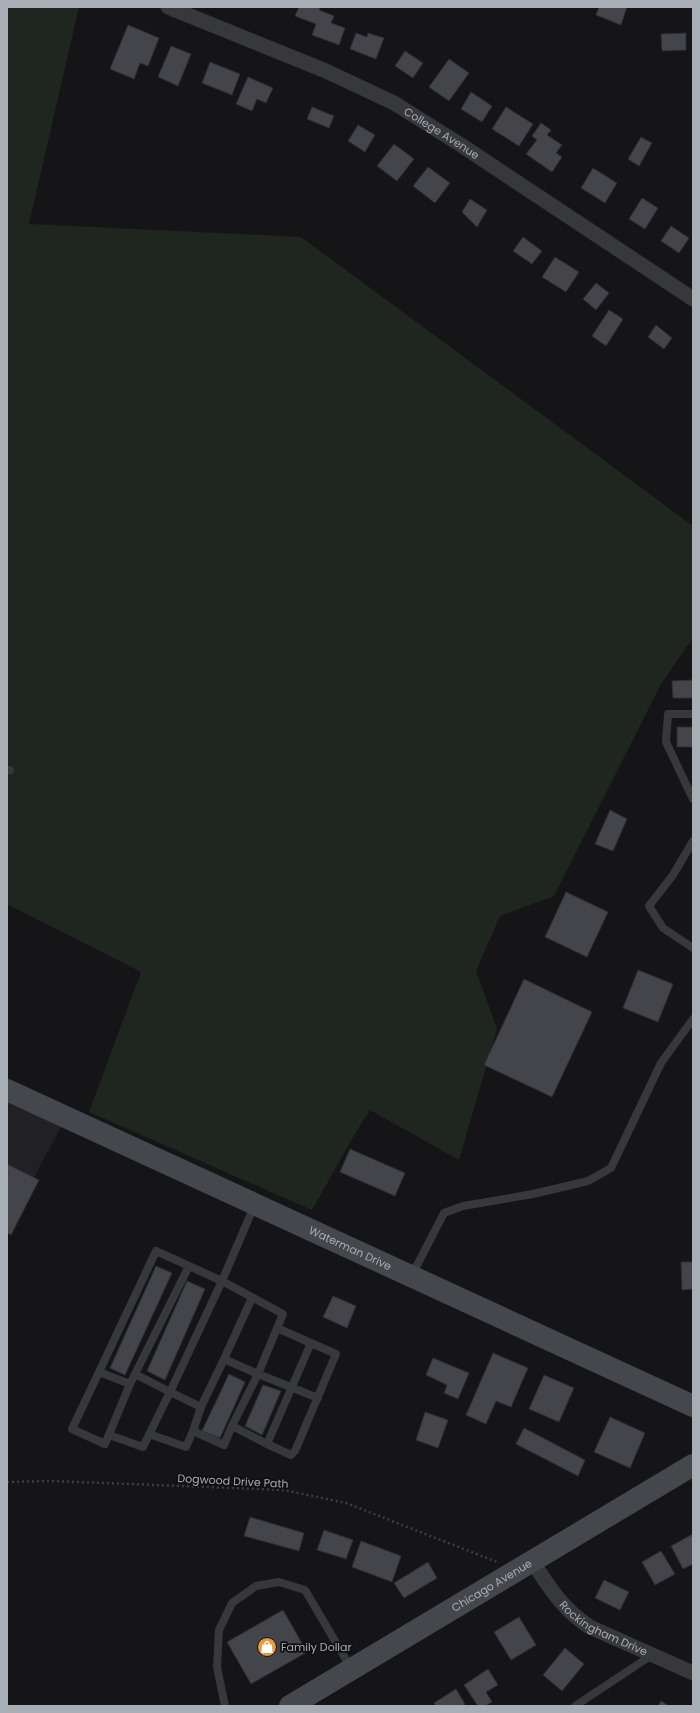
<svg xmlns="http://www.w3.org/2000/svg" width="700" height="1713" viewBox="0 0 700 1713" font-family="Poppins,sans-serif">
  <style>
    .built { fill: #212124 }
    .green { fill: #1f2620 }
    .building { fill: #44454a; stroke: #2f2f33 }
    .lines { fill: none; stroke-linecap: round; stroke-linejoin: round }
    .path { stroke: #3c3f42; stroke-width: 2.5; stroke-dasharray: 2 3; stroke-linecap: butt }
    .lane { stroke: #36383b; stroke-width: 8 }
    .street { stroke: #36383b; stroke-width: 15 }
    .secondary { stroke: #44474b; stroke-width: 22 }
    .labels { text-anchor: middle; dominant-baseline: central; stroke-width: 3.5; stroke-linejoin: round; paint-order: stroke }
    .street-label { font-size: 11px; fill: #a7aeb6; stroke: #101012 }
    .poi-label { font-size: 11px; fill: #a7aeb6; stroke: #101012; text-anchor: start }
  </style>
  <rect width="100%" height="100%" fill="#151517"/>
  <path class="built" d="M7,1100L62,1125L7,1229Z"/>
  <path class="green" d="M7,7H79L29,224L301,237L693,526V638L661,684L554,896L500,916L476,971L497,1029L459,1160L370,1110C349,1142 332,1176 312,1210L89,1112L141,972L7,904Z"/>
  <path class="building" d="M299,7H320L319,10L334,16L331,23L345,28L339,45L312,35L316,24L295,16Z
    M599,7H627L621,25L596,15Z
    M128,25L159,38L148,66L140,63L134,79L110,69Z
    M356,33L367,37L368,33L384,38L376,59L350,49Z
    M686,33V50L662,51L661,34Z
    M171,46L191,54L178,86L158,77Z
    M405,51L423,63L413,78L395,66Z
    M449,59L469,73L449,101L429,87Z
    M210,62L240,74L232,95L202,83Z
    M248,77L273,88L266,103L257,99L252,111L236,104Z
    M471,92L492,106L482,122L461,109Z
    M312,107L334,116L329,128L307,119Z
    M506,107L533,124L519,146L492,129Z
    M541,123L551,130L547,135L562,145L556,153L562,157L552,172L526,154L537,140L532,136Z
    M358,125L375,135L365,152L348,141Z
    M641,137L652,143L639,166L628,159Z
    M394,144L414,159L397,181L377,166Z
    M428,167L450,183L435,203L413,186Z
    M593,168L617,183L605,203L581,188Z
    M642,198L658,208L645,229L629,219Z
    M470,199L487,210L477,227L462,212Z
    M671,226L689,238L679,253L661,241Z
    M523,237L542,251L532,264L513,251Z
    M555,257L579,272L566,292L542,277Z
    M596,283L609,293L596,310L583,299Z
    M609,310L623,319L606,346L592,336Z
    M656,325L672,338L664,349L648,337Z
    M693,680V698H673L672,681Z
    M677,727H693V747H677Z
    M610,810L627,819L613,851L595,844Z
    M566,892L608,912L587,957L545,937Z
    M638,970L673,984L658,1022L623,1008Z
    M524,979L592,1012L552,1097L484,1065Z
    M350,1149L405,1173L395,1196L340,1172Z
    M7,1164L39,1180L11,1235L7,1233Z
    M681,1262H693V1289L682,1290Z
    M156,1266L172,1273L125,1375L110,1368Z
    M187,1281L205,1289L165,1380L147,1371Z
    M333,1296L356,1306L347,1328L323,1317Z
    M493,1353L528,1368L511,1407L496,1401L486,1424L466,1415Z
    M433,1358L469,1373L458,1399L444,1393L447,1385L426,1375Z
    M229,1374L245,1382L220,1438L202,1431Z
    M544,1375L574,1388L559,1422L529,1409Z
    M263,1385L281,1391L262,1435L245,1426Z
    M425,1412L448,1420L438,1448L416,1440Z
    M610,1417L645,1433L630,1468L594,1452Z
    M524,1428L585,1460L578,1476L516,1444Z
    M250,1517L304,1533L299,1551L244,1536Z
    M324,1530L353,1540L346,1559L317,1550Z
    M693,1534V1564L683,1569L671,1546Z
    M361,1541L401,1556L392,1582L352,1567Z
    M661,1551L675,1574L655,1585L642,1562Z
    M428,1562L437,1578L404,1598L394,1583Z
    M604,1580L629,1592L620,1610L595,1598Z
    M283,1610L307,1652L251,1684L227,1642Z
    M519,1617L536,1645L511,1660L494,1632Z
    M565,1648L584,1664L562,1691L543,1675Z
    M488,1669L498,1685L486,1692L492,1702L485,1706H478L464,1685Z
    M456,1689L465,1704L462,1706H436L434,1703Z
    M661,1701L669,1706H658Z"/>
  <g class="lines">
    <path class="path" d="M7,1482L51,1481L284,1490L346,1503L497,1562"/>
    <path class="lane" d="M693,714H668L666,742L693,799
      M7,771L10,770
      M693,841L673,875L649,906L663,928L693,948
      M412,1275L444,1213L463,1206L533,1194L588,1181L611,1168L661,1063L693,1019
      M224,1359L201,1407L170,1392L222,1281L283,1314L258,1374L224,1359L252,1298
      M99,1372L72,1429L105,1444L130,1384L189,1266
      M130,1384L99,1372L156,1251L222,1281L255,1204
      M201,1407L193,1431L224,1445L232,1426L267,1444L311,1343L277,1328
      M232,1426L258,1374L318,1398
      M149,1434L186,1447L193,1431
      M109,1435L143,1447L170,1392L135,1374
      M267,1444L291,1455L295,1451L336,1354L311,1343
      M225,1706L217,1667L219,1630L232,1603L256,1586L279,1582L305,1590L351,1668
      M575,1706L652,1655"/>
    <g class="street">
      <path id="s1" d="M168,7L326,71L394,103L461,145L693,299"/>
      <path id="s2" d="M532,1561C549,1587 564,1611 590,1627L693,1673"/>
    </g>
    <g class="secondary">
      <path id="s3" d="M7,1090L693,1406"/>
      <path id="s4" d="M290,1706L693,1465"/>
    </g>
  </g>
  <defs>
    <symbol id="shop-disc" viewBox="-11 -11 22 22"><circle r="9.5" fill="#e99b3b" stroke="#101012"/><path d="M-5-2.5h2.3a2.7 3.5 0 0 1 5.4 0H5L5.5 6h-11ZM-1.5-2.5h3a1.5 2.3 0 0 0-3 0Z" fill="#fff"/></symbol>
  </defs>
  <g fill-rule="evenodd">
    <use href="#shop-disc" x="256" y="1636" width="22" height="22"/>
  </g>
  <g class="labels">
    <g class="street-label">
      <text stroke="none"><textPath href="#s1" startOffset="302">College Avenue</textPath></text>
      <text stroke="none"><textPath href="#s3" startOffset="378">Waterman Drive</textPath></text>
      <text transform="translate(233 1481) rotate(3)">Dogwood Drive Path</text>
      <text stroke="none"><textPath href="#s4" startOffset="235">Chicago Avenue</textPath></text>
      <text stroke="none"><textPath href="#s2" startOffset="101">Rockingham Drive</textPath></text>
    </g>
    <g class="poi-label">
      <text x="281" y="1647">Family Dollar</text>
    </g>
  </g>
  <rect width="700" height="1713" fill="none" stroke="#a7aeb6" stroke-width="16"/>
</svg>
